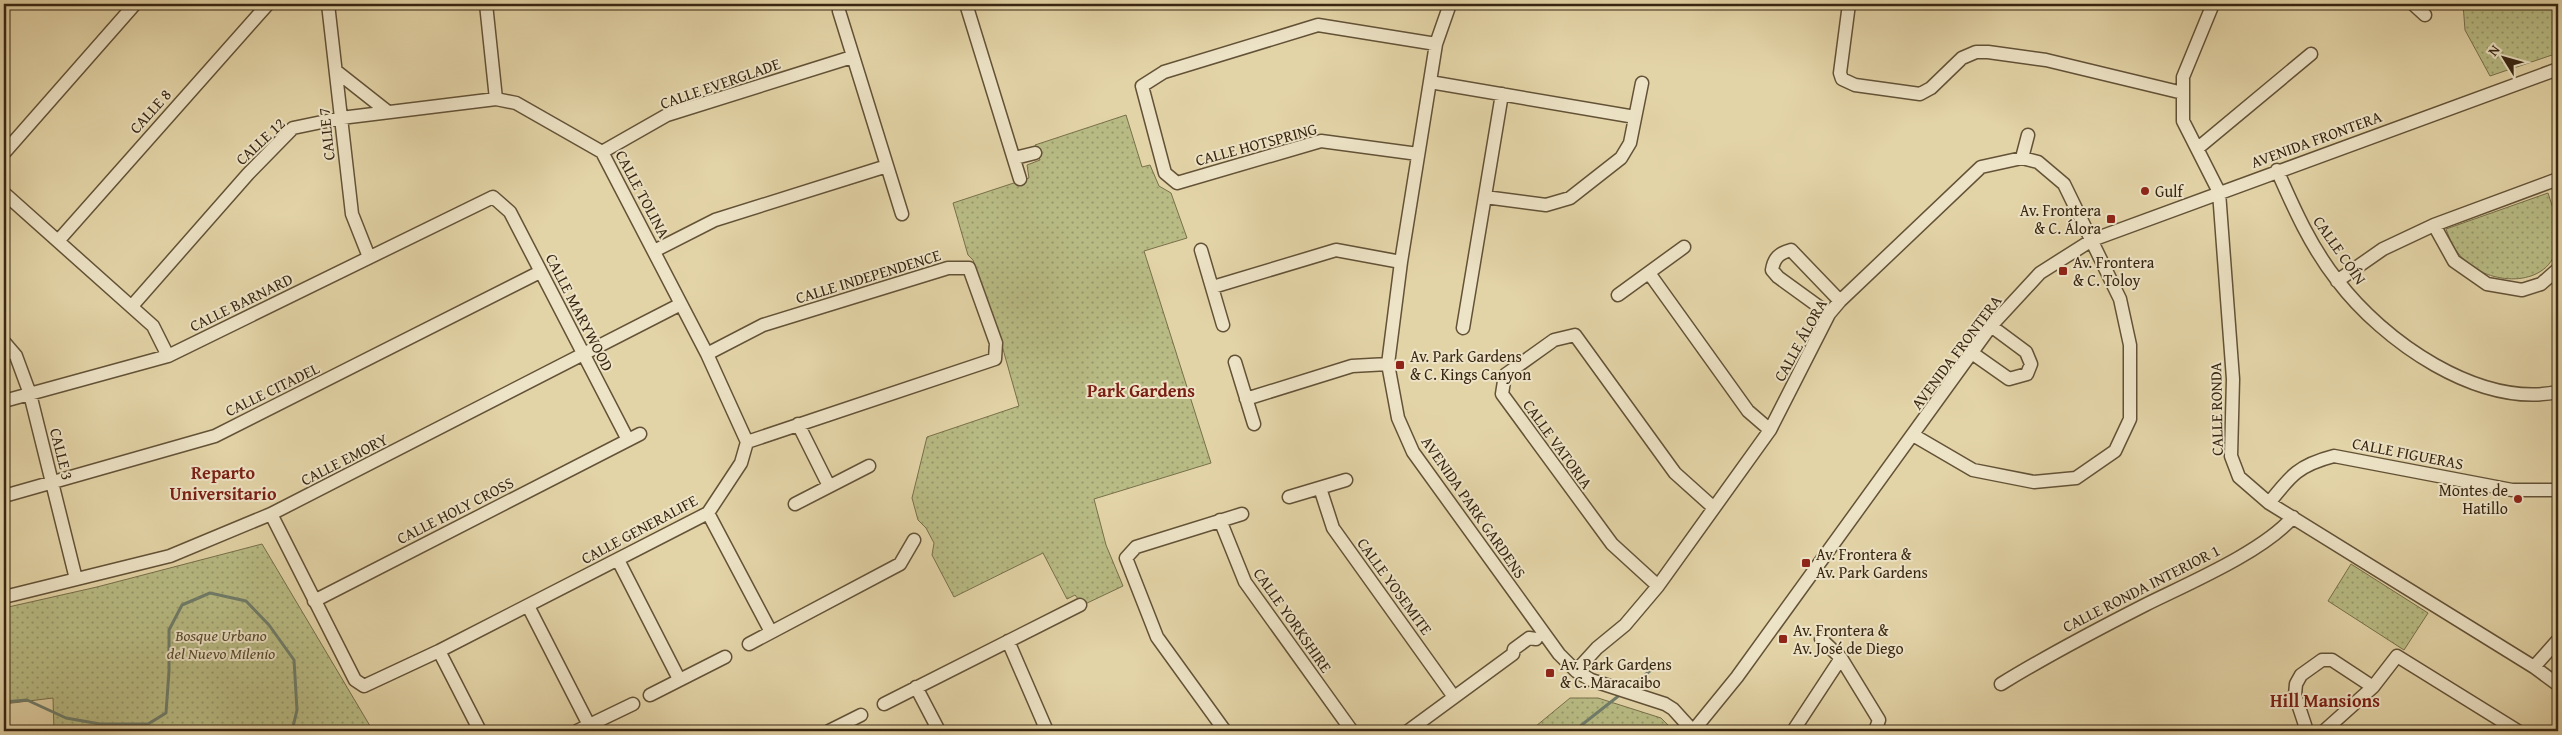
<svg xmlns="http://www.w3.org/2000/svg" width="2562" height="735" viewBox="0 0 2562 735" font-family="'Gentium Book Plus',serif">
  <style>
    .park { fill: url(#park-dots); stroke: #78704b }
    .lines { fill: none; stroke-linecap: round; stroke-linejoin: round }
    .stream { stroke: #707e6c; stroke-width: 3 }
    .minor-casing { stroke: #635237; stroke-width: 15 }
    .minor { stroke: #ede3c6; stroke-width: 12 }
    .poi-dot { fill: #8f2418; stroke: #ede3c6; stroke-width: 2 }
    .labels { text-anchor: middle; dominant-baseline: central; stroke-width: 4; stroke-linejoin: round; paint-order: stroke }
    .street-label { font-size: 16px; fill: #382612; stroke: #ede3c6 }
    .poi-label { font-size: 16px; fill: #382612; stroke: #ede3c6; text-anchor: start }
    .park-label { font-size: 16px; font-style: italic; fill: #584b2e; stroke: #ede3c6 }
    .neighbourhood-label { font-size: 18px; font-weight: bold; fill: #7a1f14; stroke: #ede3c6 }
  </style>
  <defs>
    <pattern id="park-dots" width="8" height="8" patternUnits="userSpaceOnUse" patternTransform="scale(1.25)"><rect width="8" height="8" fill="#b8bb84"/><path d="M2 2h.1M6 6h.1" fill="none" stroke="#97986b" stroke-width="1.8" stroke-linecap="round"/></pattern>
  </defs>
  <rect width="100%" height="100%" fill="#e3d4a7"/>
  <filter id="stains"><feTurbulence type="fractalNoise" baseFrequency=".004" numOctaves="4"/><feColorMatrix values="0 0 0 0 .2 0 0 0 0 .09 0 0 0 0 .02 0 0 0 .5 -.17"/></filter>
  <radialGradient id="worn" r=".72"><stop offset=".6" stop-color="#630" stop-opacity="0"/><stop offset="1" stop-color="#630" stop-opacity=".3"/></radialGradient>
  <path class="park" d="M2463,4H2558V53L2490,76L2465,30Z
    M1126,115L1142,167L1150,165L1159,186L1171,193L1187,238L1144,251L1211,463L1094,499L1106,545L1123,586L1083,605L1075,595L1067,599L1043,553L954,597L932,555L934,543L926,528L918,520L912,498L927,437L1019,406L997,328L973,260L968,255L953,203L1029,178L1027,165L1040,160L1035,145Z
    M2548,193C2553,209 2560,225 2558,242C2553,286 2497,287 2469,264C2457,255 2451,243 2446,229Z
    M262,544L373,731H54L53,698L4,704V608L97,587Z
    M2351,564L2428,613L2404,650L2328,601Z
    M1570,698H1598L1661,718L1674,731H1530Z"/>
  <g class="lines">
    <path class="stream" d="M1628,689L1657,665
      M4,702L27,700L66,718L100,724H148L166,713L169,671V630L182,605L210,593L246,601L269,625L294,660L297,710L292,731
      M1574,731L1621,694"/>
    <defs>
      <path id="minor" d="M328,4L352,214L369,257
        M486,4L496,99
        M966,4L1020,179
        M1450,4L1436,44L1401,262L1388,364L1398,418L1413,452L1559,654L1576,671L1591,680L1665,704L1673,709L1693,731
        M1849,4L1840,73L1842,79L1855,85L1920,94L1931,88L1962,58L1976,52H1988L2046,60L2183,93
        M2213,4L2183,77V121L2219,192L2233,379L2231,456L2239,477L2269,503L2534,667L2557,684
        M2413,4L2425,15
        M839,11L902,214
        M336,71L388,112
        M1430,82L1635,117
        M2198,148L2311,54
        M602,152L667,115L852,57
        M4,153L135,4
        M1418,154L1321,141L1177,183L1165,173L1142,86L1164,72L1318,25L1436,44
        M1015,158L1035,153
        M2022,158L2028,135
        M2277,170C2294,209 2311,247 2337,280C2383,341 2478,408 2558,392
        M4,193L153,326L168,356
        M1485,197L1546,205L1570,198L1621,158L1630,143L1642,83
        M2434,225L2454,261L2487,284L2522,290L2541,284L2558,269
        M58,241L268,4
        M1201,250L1223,325
        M654,251L715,220L887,166
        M1649,273L1748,411L1770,430
        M2337,281L2383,249L2434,225L2558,179
        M1213,287L1336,250L1401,262
        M1618,295L1684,247
        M132,306L248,174L293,128L341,118L496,99L516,103L602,152L707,354L747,442
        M1829,314L1778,277L1772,270C1774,258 1779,253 1791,250L1840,301
        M1463,328L1502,94
        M4,342L16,356L30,394L76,579
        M1972,353L2009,379L2027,374L2031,364L2026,352L1991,326
        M1235,362L1254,424
        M1246,399L1352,366L1388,364
        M4,401L168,356L493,197L510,212L628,440
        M798,424L829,486
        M1320,488L1333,528L1454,697
        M4,496L215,436L540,272
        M1289,497L1346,480
        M2269,503C2291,475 2299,465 2334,456L2512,490H2558
        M795,504L869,466
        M708,513L771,632
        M271,514L355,680L364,686L439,651L708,513L741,463L747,442L995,359L996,343L969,268H948L763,325L707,354
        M1220,520L1245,582L1352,731
        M618,560L679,679
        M1658,586L1612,544L1502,394L1505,375L1554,340L1575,335L1675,473L1714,508
        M4,597L170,556L271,514L681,304
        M314,601L640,434
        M528,606L589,725
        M1821,639L1841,658L1879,720L1875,731
        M1008,641L1047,731
        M749,644L900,564L914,540
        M439,651L480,731
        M2534,667L2558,640
        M1576,671L1597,648L1625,625L1658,586L1770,430L1829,314L1840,301L1981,167L2022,158L2038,162L2064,184L2120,299L2130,345V419L2115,451L2076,478L2034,482L1973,470L1913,435
        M2001,684C2048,655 2096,630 2145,605C2187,584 2263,552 2293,517
        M916,687L939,731
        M650,695L725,657
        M884,704L1080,605
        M577,731L633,704
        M829,731L861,715
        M1225,731L1157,637L1126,558L1136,547L1242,514
        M1408,731L1513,654L1514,649L1529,638L1536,639
        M1693,731L1737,677L1991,326L2040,273L2092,240L2558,69
        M1793,731L1841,658
        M2307,731L2295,695L2296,684L2301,675L2322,660H2332L2373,687
        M2324,731L2373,687L2397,656L2518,731"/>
    </defs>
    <use href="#minor" class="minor-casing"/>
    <use href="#minor" class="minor"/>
  </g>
  <g class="poi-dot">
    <circle cx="2145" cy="191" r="5"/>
    <rect x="2106" y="214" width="10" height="10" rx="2.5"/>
    <rect x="2058" y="266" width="10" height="10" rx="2.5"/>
    <rect x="1395" y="360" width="10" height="10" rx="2.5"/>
    <circle cx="2518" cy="499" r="5"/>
    <rect x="1801" y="558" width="10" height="10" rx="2.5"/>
    <rect x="1778" y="634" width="10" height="10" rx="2.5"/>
    <rect x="1545" y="668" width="10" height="10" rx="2.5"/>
  </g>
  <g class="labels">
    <g class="street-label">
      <text transform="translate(720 83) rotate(-19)">CALLE EVERGLADE</text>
      <text transform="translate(150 111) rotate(-48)">CALLE 8</text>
      <text transform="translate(326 134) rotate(-96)">CALLE 7</text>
      <text transform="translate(2316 139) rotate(-20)">AVENIDA FRONTERA</text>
      <text transform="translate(260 141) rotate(-43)">CALLE 12</text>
      <text transform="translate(1256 144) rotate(-15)">CALLE HOTSPRING</text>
      <text transform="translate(643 194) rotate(62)">CALLE TOLINA</text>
      <text transform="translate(2340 250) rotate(55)">CALLE COÍN</text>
      <text transform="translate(868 276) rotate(-17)">CALLE INDEPENDENCE</text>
      <text transform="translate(241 302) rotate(-26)">CALLE BARNARD</text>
      <text transform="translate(580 312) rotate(63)">CALLE MARYWOOD</text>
      <text transform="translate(1800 340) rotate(-61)">CALLE ÁLORA</text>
      <text transform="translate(1956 352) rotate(-53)">AVENIDA FRONTERA</text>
      <text transform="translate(272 389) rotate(-26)">CALLE CITADEL</text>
      <text transform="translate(2216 409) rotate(-91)">CALLE RONDA</text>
      <text transform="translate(1558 444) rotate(54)">CALLE VATORIA</text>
      <text transform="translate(2408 453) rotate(11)">CALLE FIGUERAS</text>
      <text transform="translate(62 454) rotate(76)">CALLE 3</text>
      <text transform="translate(344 459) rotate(-27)">CALLE EMORY</text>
      <text transform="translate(1474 507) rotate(55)">AVENIDA PARK GARDENS</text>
      <text transform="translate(455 510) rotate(-27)">CALLE HOLY CROSS</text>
      <text transform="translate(639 529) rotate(-28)">CALLE GENERALIFE</text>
      <text transform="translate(1395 586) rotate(54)">CALLE YOSEMITE</text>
      <text transform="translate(2141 588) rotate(-27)">CALLE RONDA INTERIOR 1</text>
      <text transform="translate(1293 620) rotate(55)">CALLE YORKSHIRE</text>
    </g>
    <g class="poi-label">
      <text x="2155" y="191">Gulf</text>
      <text x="2101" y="210" text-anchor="end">Av. Frontera<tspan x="2101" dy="18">&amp; C. Álora</tspan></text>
      <text x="2073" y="262">Av. Frontera<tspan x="2073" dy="18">&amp; C. Toloy</tspan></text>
      <text x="1410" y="356">Av. Park Gardens<tspan x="1410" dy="18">&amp; C. Kings Canyon</tspan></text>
      <text x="2508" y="490" text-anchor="end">Montes de<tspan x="2508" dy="18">Hatillo</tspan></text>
      <text x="1816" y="554">Av. Frontera &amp;<tspan x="1816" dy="18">Av. Park Gardens</tspan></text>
      <text x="1793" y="630">Av. Frontera &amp;<tspan x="1793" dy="18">Av. José de Diego</tspan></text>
      <text x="1560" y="664">Av. Park Gardens<tspan x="1560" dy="18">&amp; C. Maracaibo</tspan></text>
    </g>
    <g class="park-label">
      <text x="221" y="635">Bosque Urbano<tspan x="221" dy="18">del Nuevo Milenio</tspan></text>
    </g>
    <g class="neighbourhood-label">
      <text x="1141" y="390">Park Gardens</text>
      <text x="223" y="472">Reparto<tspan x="223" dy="21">Universitario</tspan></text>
      <text x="2325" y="700">Hill Mansions</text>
    </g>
  </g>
  <rect width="2562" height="735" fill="none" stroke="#e3d4a7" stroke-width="20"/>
  <rect x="5" y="5" width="2552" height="725" fill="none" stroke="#382612" stroke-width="2.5"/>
  <rect x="10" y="10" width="2542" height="715" fill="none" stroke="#382612"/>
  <g transform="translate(2504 58) rotate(307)" stroke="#ede3c6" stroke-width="4" paint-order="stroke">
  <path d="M0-4L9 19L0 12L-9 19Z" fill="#382612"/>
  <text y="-8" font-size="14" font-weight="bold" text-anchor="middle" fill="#382612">N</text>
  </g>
  <rect width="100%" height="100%" filter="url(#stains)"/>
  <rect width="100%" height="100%" fill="url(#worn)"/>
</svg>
